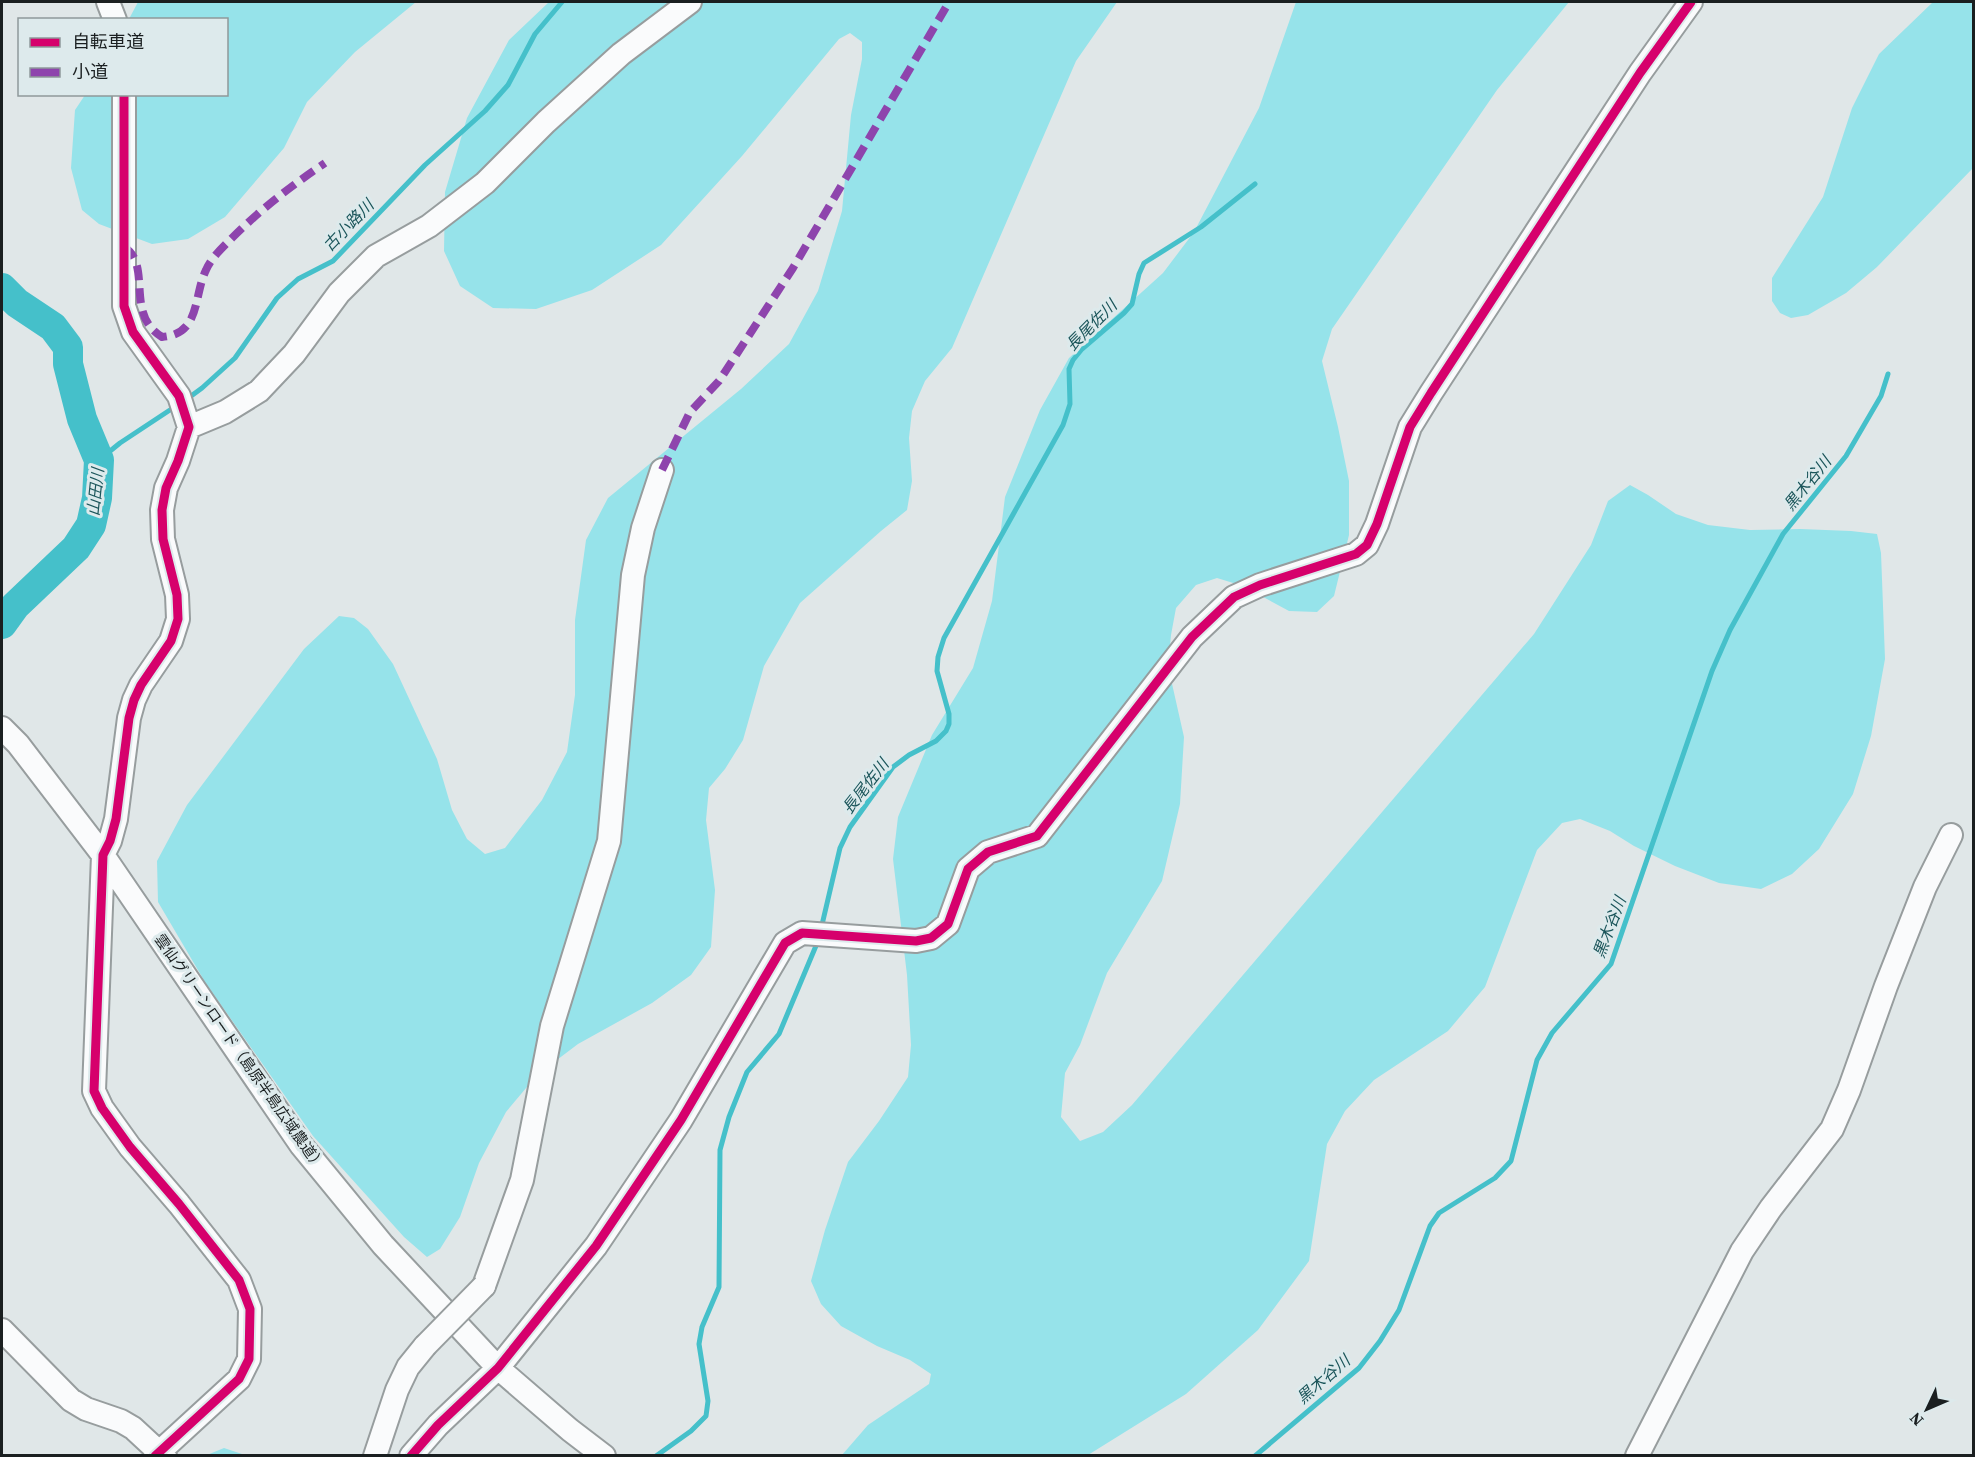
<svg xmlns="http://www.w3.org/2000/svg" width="1975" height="1457" viewBox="0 0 1975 1457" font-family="'Source Serif 4','Noto Sans JP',serif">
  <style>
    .green { fill: #96e3ea }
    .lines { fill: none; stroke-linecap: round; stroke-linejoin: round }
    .stream { stroke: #45c0ca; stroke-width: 5 }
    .river { stroke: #45c0ca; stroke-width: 30 }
    .minor-casing { stroke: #979d9e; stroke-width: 26 }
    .minor { stroke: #fafbfc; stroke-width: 22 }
    .minor-bridge-casing { stroke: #979d9e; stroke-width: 26; stroke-linecap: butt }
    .minor-bridge { stroke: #fafbfc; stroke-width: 22 }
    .quiet { stroke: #8e44ad; stroke-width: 8; stroke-dasharray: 15 8; stroke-linecap: butt }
    .cycleway-casing { stroke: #ddeaec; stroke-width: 13 }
    .cycleway { stroke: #d6006c; stroke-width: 9 }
    .labels { text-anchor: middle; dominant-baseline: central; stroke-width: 6; stroke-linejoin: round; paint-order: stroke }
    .street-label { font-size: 15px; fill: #1a1f20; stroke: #ddeaec }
    .water-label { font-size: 16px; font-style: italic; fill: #1b555a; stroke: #ddeaec }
  </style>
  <rect width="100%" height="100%" fill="#e0e7e8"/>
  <path class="green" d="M138,2H416L355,52L307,102L284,148L225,217L188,239L152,244L99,224L82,210L71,168L75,110L85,95L226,94V20L129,19Z
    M549,2H1117L1076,61L952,348L925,381L912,411L909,438L912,481L907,510L881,531L800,603L764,666L743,740L725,769L709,788L706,820L715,890L711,947L691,975L652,1003L578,1044L537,1075L506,1112L479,1163L460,1217L440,1249L427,1257L404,1237L313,1136L205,982L158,902L157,861L187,805L304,649L339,616L354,618L368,629L393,664L437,759L452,810L467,839L485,854L505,848L542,800L567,752L575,695V620L586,540L608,498L741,389L789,344L818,291L842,211L851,115L862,59V42L850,33L839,39L742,156L661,245L592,290L536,309L493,308L460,286L444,251L445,192L467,118L509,40Z
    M1296,2H1569L1497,90L1332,329L1322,361L1338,427L1349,481V535L1334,596L1317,612L1289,611L1243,586L1217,578L1196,585L1176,608L1171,635L1168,666L1184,737L1180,804L1162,881L1107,973L1080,1045L1065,1073L1061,1117L1080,1141L1103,1132L1132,1105L1534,634L1591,545L1608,501L1630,485L1648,495L1676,514L1708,525L1750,530L1800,529L1851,531L1877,534L1881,553L1885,659L1871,736L1853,794L1819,849L1792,874L1761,889L1719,883L1675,866L1634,846L1610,831L1580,819L1562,823L1537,850L1485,987L1448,1031L1374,1080L1345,1111L1327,1144L1309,1261L1258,1330L1186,1394L1088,1455H842L868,1425L929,1384L931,1374L910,1360L877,1346L841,1326L821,1304L811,1281L825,1230L848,1162L879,1121L908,1077L911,1045L907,975L893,859L898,817L932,735L973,668L992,601L1005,497L1040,410L1069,358L1163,273L1194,232L1259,108Z
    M1933,2H1973V168L1877,267L1846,293L1808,315L1791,318L1780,313L1772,301V278L1823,197L1852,108L1879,54Z
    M224,1448L245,1455H207Z"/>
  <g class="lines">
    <path class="stream" d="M187,399L202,388L235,358L277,298L298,279L333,261L425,165L485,111L508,85L535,34L562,2
      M99,460L120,443L176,406
      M821,929L840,848L850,827L893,767L909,755L936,741L946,731L949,724V714L937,671L938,657L944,638L1063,425L1070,404L1069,369L1073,360L1082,349L1124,313L1132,304L1139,274L1144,263L1201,227L1255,184
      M656,1456L691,1431L706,1416L708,1401L699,1344L702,1327L719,1287L720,1150L729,1117L747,1072L779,1034L818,941
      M1255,1456L1359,1368L1380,1341L1399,1310L1430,1226L1439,1213L1495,1178L1511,1161L1537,1060L1552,1033L1611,964L1712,671L1730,630L1783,534L1846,456L1881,396L1888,374"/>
    <path class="river" d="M2,288L17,303L53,327L68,347V364L82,419L99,460L97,498L91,525L76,548L15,606L2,624"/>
    <defs>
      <path id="minor" d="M108,2L115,20
        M124,94V306L133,332L179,396L189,427L178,461L166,488L162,510L163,539L177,595L178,619L171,641L141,685L134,700L129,718L116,819L110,841L103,855L94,1091L102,1108L130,1147L179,1204L239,1280L250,1309L249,1359L239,1379L155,1456
        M189,427L225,412L259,391L294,354L339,293L376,256L429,226L485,183L546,122L621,54L690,2
        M2,728L18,744L103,855L301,1145L383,1245L498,1368L570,1430L604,1456
        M484,1286L522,1180L552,1026L609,841L633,575L643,528L662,470
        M2,1330L71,1400L86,1409L121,1421L133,1428L159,1452L165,1456
        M375,1456L397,1390L408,1367L425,1346
        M411,1456L438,1425L498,1368L596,1246L681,1120L785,943L802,933L916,941L931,938L948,924L968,869L988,852L1037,836L1192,637L1234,597L1260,585L1356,554L1367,545L1377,524L1410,427L1431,393L1640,73L1691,2
        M1637,1456L1742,1251L1771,1208L1832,1129L1849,1090L1886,986L1925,887L1951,835"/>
    </defs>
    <use href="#minor" class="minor-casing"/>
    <use href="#minor" class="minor"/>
    <defs>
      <path id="minor-bridge" d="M425,1346L484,1286"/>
    </defs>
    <use href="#minor-bridge" class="minor-bridge-casing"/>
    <use href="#minor-bridge" class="minor-bridge"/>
    <path class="quiet" d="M124,247C153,265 124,314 162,337C201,334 193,297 206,270C211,258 223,247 232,238C261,209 291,186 325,163
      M662,470L690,412L719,381L793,268L949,2"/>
    <defs>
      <path id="cycleway" d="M124,94V306L133,332L179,396L189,427L178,461L166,488L162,510L163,539L177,595L178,619L171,641L141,685L134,700L129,718L116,819L110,841L103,855L94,1091L102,1108L130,1147L179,1204L239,1280L250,1309L249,1359L239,1379L155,1456
        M411,1456L438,1425L498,1368L596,1246L681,1120L785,943L802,933L916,941L931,938L948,924L968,869L988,852L1037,836L1192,637L1234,597L1260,585L1356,554L1367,545L1377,524L1410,427L1431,393L1640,73L1691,2"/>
    </defs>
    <use href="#cycleway" class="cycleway-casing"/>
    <use href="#cycleway" class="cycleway"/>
  </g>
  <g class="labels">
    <g class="street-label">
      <text transform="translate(240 1052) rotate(55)">雲仙グリーンロード（島原半島広域農道）</text>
    </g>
    <g class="water-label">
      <text transform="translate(348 225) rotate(-46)">古小路川</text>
      <text transform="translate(1091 325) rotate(-45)">長尾佐川</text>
      <text transform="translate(1807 483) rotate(-51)">黒木谷川</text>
      <text transform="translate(95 492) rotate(-84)">山田川</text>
      <text transform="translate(865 786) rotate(-52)">長尾佐川</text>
      <text transform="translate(1609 927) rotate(-69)">黒木谷川</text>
      <text transform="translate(1323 1379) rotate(-41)">黒木谷川</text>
    </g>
  </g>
  <rect width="1975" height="1457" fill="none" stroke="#1a1f20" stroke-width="6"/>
  <rect x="18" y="18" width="210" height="78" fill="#ddeaec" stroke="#8f999a" stroke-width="1.5"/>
  <rect x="30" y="38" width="30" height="9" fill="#d6006c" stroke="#8f999a" stroke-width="1.5"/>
  <text x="72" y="48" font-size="18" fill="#1a1f20">自転車道</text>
  <rect x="30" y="68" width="30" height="9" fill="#8e44ad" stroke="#8f999a" stroke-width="1.5"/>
  <text x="72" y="78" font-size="18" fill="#1a1f20">小道</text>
  <g transform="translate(1927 1409) rotate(226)" stroke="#ddeaec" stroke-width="4.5" paint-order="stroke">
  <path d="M0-4.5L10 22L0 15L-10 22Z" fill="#1a1f20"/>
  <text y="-9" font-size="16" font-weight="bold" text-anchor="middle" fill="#1a1f20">N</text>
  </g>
</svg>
